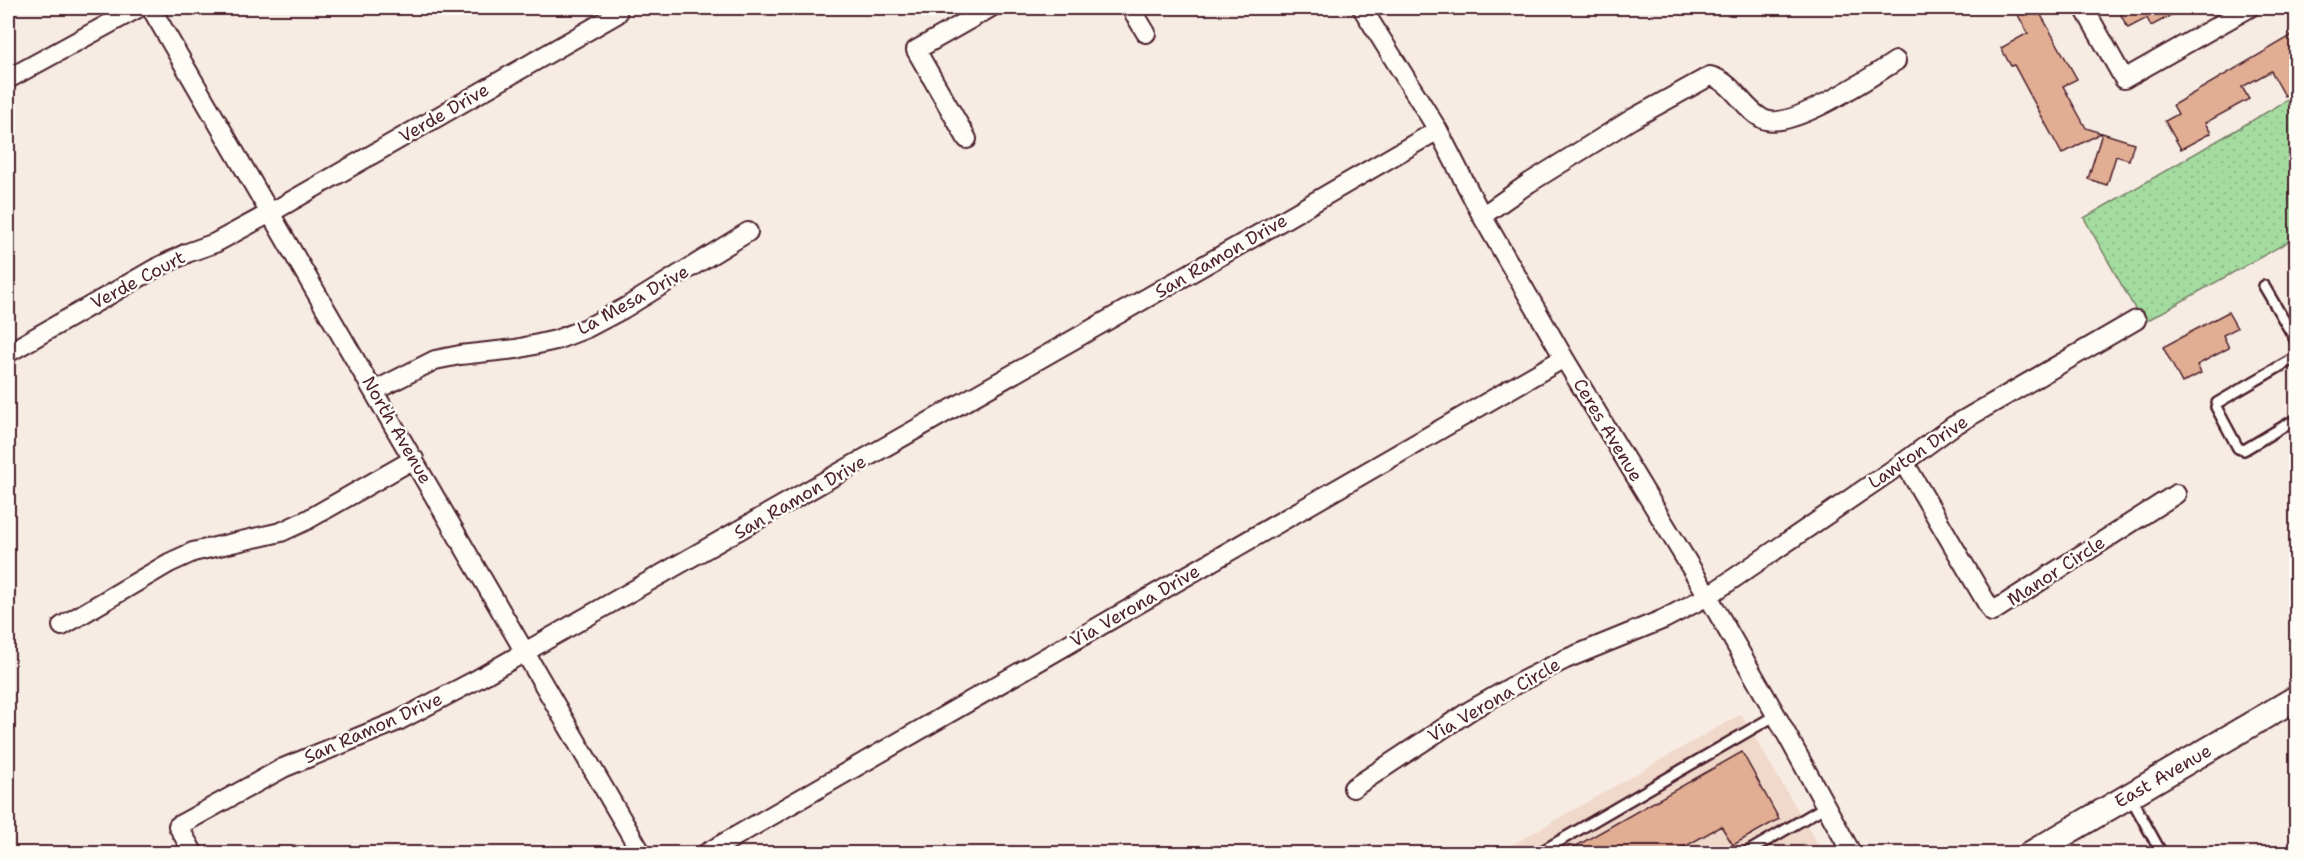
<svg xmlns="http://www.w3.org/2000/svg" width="2304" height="861" viewBox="0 0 2304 861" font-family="'Shantell Sans',sans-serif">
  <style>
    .built { fill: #f0d9cb }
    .grass { fill: url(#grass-dots); stroke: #777e66; stroke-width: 1.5 }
    .building { fill: #e1ae94; stroke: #4a1f2b; stroke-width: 1.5 }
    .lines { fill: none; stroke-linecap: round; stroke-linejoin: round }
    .service-casing { stroke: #4a1f2b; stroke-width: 14 }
    .minor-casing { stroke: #4a1f2b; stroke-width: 22 }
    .secondary-casing { stroke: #4a1f2b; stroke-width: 28 }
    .service { stroke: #fdfcf7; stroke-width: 9 }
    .minor { stroke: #fdfcf7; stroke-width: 18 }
    .secondary { stroke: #fdfcf7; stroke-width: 24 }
    .labels { text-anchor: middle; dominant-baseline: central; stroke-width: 5; stroke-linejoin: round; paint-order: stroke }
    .street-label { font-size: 18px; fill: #4a1f2b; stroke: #fdfcf7 }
  </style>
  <defs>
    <pattern id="grass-dots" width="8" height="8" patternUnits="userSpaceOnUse" patternTransform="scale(1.5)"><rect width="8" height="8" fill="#a4dca0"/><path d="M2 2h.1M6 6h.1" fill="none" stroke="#8fbc8a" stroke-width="1.8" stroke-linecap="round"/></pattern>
  </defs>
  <rect width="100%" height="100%" fill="#f7ece3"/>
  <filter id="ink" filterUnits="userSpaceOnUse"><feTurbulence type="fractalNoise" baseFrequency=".0167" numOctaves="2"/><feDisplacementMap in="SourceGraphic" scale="12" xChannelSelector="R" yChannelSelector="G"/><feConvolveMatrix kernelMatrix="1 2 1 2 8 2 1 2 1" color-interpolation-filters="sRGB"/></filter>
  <g filter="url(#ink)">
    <path class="built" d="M1741,714L1823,853L1496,854Z"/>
    <path class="grass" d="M2296,95V234L2286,243L2143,323L2084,218Z"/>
    <path class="building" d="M2014,8H2037L2077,79L2063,86L2086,128L2101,133L2062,154L2014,65L2011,66L2001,48L2028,33Z
      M2117,8H2185L2151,26L2147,18L2128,28Z
      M2296,33V90L2285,96L2271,71L2242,87L2249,99L2205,123L2211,133L2181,149L2165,121L2178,114L2173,105Z
      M2102,133L2134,143L2129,160L2116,156L2107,185L2088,179Z
      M2228,312L2237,328L2223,335L2229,348L2197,365L2201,373L2182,383L2163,347Z
      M1742,752L1779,819L1733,845L1721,826L1672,854H1562Z"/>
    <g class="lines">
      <defs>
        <path id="service" d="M2264,286L2296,341
          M2296,357L2217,403L2216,407L2238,448L2244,450L2296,419
          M2131,798L2162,854
          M1537,854L1776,715
          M1744,854L1826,806"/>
        <path id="minor" d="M151,8L642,854
          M1131,8L1146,33
          M1362,8L1438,130L1482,216L1564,358L1708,596L1776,715L1852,854
          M2084,8L2124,79L2249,8
          M8,79L138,8
          M967,139L916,50L990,8
          M1482,216L1529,183L1632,119L1710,76C1734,82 1742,108 1763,119C1789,132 1872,76 1896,61
          M8,353L156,268L187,253L215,243L272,212L617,14
          M374,391L435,360L460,355L516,349L556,340L587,328L623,309L748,232
          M1904,462L1992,612L2176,494
          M62,626L169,563L193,552L281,532L307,520L414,459
          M1353,788L1471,710L1520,682L1566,659L1664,619L1708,596L1904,462L1953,426L2136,320
          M194,854L178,826L283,768L398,721L474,681L1273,226L1438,130
          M705,854L1564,358"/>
        <path id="secondary" d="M2030,854L2296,698"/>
      </defs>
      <use href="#service" class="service-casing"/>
      <use href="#minor" class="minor-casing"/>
      <use href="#secondary" class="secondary-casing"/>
      <use href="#service" class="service"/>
      <use href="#minor" class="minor"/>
      <use href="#secondary" class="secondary"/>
    </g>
  </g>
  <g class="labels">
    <g class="street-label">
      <text transform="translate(444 113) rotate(-30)">Verde Drive</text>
      <text transform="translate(1221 256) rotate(-30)">San Ramon Drive</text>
      <text transform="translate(138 280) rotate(-28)">Verde Court</text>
      <text transform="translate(633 300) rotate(-29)">La Mesa Drive</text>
      <text transform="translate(397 430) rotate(60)">North Avenue</text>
      <text transform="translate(1608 430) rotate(59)">Ceres Avenue</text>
      <text transform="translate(1918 452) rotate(-34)">Lawton Drive</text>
      <text transform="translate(800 497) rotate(-30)">San Ramon Drive</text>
      <text transform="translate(2056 571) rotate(-33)">Manor Circle</text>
      <text transform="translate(1135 606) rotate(-30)">Via Verona Drive</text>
      <text transform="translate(1494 700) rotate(-30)">Via Verona Circle</text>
      <text transform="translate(373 728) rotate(-24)">San Ramon Drive</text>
      <text transform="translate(2163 776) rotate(-30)">East Avenue</text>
    </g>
  </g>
  <rect width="2304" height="861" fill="none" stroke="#fdfcf7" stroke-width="30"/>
  <rect x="15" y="15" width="2274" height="831" fill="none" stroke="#4a1f2b" stroke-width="2" filter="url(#ink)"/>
</svg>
